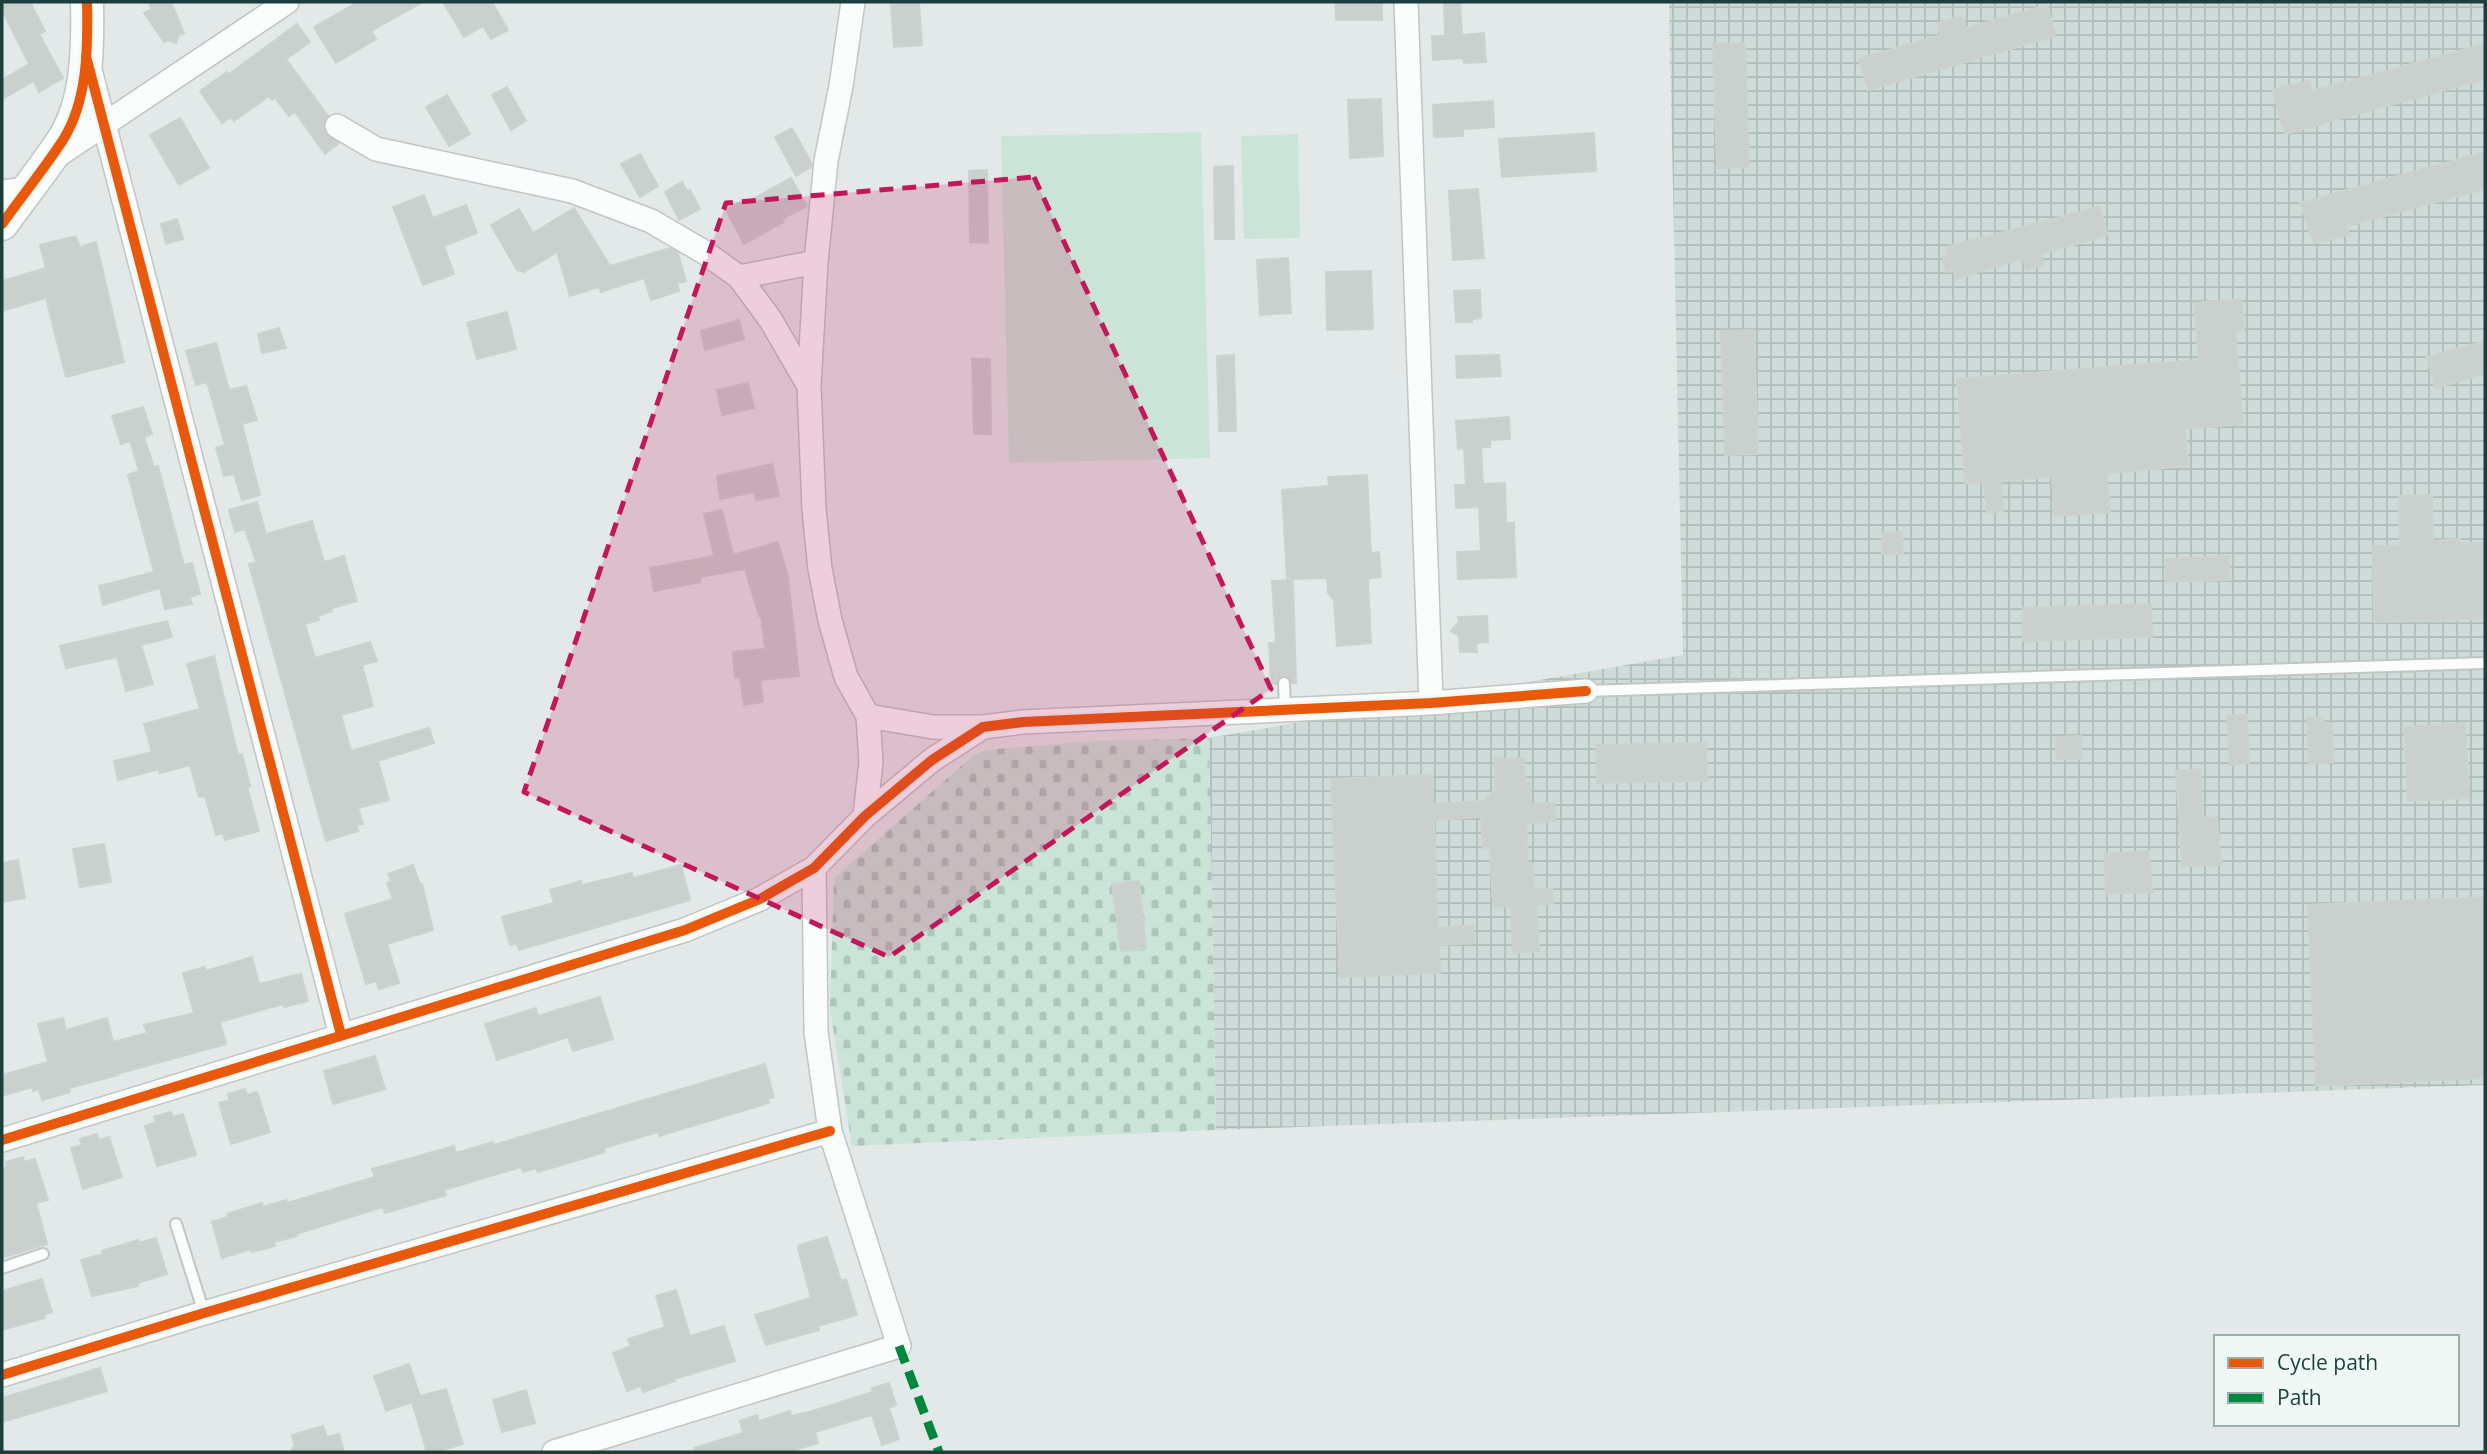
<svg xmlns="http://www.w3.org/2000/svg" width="2487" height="1454" viewBox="0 0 2487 1454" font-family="'Open Sans',sans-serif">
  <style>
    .industrial { fill: url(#industrial-grid) }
    .grass { fill: #cae4d8 }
    .cemetery { fill: url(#cemetery-stones) }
    .building { fill: #c9d0ce; stroke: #cbd2d1; stroke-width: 2 }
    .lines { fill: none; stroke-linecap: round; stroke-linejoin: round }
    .lane-casing { stroke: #bfc6c5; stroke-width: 14 }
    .street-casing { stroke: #bfc6c5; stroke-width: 26 }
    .secondary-casing { stroke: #bdc7c5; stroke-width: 35 }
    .lane { stroke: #fbfcfc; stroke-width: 10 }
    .street { stroke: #fbfcfc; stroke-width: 23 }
    .secondary { stroke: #fbfcfc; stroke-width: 32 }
    .quiet { stroke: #00873e; stroke-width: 9; stroke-dasharray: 18 9; stroke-linecap: butt }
    .cycleway-casing { stroke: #f0f8f6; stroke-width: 15 }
    .cycleway { stroke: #e8590c; stroke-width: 10 }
    .marked { fill: #c2185b; fill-opacity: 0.2; stroke: #c2185b; stroke-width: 5; stroke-dasharray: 14 9; stroke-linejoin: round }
  </style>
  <defs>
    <pattern id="industrial-grid" width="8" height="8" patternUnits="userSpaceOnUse" patternTransform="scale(1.75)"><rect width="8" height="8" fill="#cfdbd8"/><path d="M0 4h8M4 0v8" fill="none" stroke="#b1bdba"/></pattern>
    <pattern id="cemetery-stones" width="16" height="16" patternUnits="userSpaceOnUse" patternTransform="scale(1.75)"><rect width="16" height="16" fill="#cae4d8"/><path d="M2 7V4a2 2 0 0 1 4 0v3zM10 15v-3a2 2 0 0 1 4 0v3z" fill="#adc5ba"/></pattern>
  </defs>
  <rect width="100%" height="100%" fill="#e2e9e8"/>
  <path class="industrial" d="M1669,2H2485V1085L1216,1130L1209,738L1683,655Z"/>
  <path class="grass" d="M1201,132L1210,458L1009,463L1001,136Z
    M1298,134L1300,238L1244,239L1241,136Z"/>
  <path class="cemetery" d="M1209,738L1216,1130L852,1146L830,1009L834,878L974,755L986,750L1095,741Z"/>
  <path class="building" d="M2,2H30L45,31L39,34L63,78L39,92L34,81L2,99V80L29,64L2,10Z
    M148,2H171L184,33L179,35L176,43L168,40L164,42L144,13L152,9Z
    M358,2H423L371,31L376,39L336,63L314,27Z
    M443,2H492L508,30L491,39L483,26L464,37Z
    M1335,2H1382V20H1336Z
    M1444,2H1460L1462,35L1484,33L1486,62L1464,63L1463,58L1433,60L1432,36H1445Z
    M919,3L922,45L894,47L891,5Z
    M2047,5L2056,36L1868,90L1859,59L1941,35L1937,23L1962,16L1966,28Z
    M297,24L310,42L286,59L328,116L323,125L325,132L339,143L325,154L295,112L289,116L275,98L272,100L269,96L234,121L231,117L222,123L200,91L227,72L229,74Z
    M1745,43L1749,167L1717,168L1713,44Z
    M2485,44V79L2285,134L2272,90L2309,81L2312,91Z
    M507,87L526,121L511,130L492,95Z
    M447,95L470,134L449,146L426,107Z
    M1381,99L1383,156L1350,158L1348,100Z
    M1493,101L1494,127L1463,129V136L1434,137L1433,105Z
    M180,118L209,168L179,185L150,135Z
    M792,128L812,164L811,167L796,176L775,137Z
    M1594,133L1596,171L1502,177L1499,139Z
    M2485,152V189L2347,226L2349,235L2314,243L2300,203Z
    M640,154L658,186L640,197L621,164Z
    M1233,166L1234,239H1215L1214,167Z
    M987,170L988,243L970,242L969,171Z
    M791,178L807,206L782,219L784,222L744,244L726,210L741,202L742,205Z
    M682,182L687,191L690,190L700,209L679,220L665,192Z
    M1478,189L1484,258L1453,260L1449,191Z
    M424,195L433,218L466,205L477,233L444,246L454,274L423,285L393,207Z
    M2099,207L2108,235L2040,254L2044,265L2026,270L2023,258L1956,279L1953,270L1946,272L1942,257L1949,255L1946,247Z
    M574,208L610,266L670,248L678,253L686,281L677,283L679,291L651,300L644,278L601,292L599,287L570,296L557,252L524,272L517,270L491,225L519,209L533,233Z
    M177,219L183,239L166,244L161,224Z
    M72,237H76L80,247L96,242L124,362L66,377L46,298L2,311V281L46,268L40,245Z
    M1288,258L1291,313L1260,315L1257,260Z
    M1371,271L1373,329L1327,330L1326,272Z
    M1480,290L1481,318L1472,319V322H1456L1454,291Z
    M2241,299L2244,330L2235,331L2243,424L2185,429L2188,466L2107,473L2110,512L2054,516L2052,477L2000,481L2003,511L1987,513L1984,483L1965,484L1957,379L2199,360L2194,303Z
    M507,312L516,349L477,359L467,323Z
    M739,320L744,339L705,350L701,331Z
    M279,328L286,348L262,353L258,334Z
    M1754,330L1758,454L1725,455L1721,331Z
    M2485,341V374L2435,388L2427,357Z
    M216,343L229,390L246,386L257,420L242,424L260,495L242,500L234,474L224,476L216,448L225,445L207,382L196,385L186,351Z
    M1234,355L1236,431H1219L1217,356Z
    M1499,355L1501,376L1457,378L1456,356Z
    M972,359H990L991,434H974Z
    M748,383L754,408L722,415L717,390Z
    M143,407L152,434L144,437L154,467L158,466L184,565L192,563L200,594L190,597L192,604L165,609L160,588L103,605L99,586L154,572L128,475L139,471L130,441L121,444L112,416Z
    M1509,417L1510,439L1490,440V447H1481L1483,484L1505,483L1506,523H1514L1516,577L1458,579L1457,552L1481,551L1479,507L1456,508L1455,485H1466L1464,448L1458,449L1456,421Z
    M772,464L779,496L756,500L754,492L720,499L717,476Z
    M1367,475L1371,553L1379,552L1381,577L1368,579L1371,643L1337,646L1334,600L1328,593L1327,578L1287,579L1282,490L1329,486L1328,477Z
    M2432,495L2433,541L2460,539V543H2485V619L2374,622L2373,546H2400L2399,496Z
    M257,502L266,534L312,521L324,562L344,556L357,601L332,608V611L318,616L319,620L305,624L315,658L370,642L377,661L362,665L373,706L341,715L351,751L429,728L434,743L378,761L389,800L358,808L363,824L357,825L358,831L326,841L249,564L256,562L245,529L235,532L229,510Z
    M722,510L733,555L778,542L788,577L799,676L760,680L763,702L744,705L740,677L735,678L733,652L765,649L761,616H759L745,569L700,577L701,582L654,591L650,568L714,556L704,514Z
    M1902,532L1903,554H1882V533Z
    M2229,556L2230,580L2166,582V559Z
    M1293,580L1296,683H1292L1288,676L1283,675L1277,679L1276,684H1271L1269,643H1276L1272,581Z
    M2151,604L2152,637L2023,641V608Z
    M1487,616L1488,642L1476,643L1477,652H1460L1459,636L1451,631L1459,622L1458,617Z
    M167,621L172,637L141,645L153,684L126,691L117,657L66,668L60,646Z
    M214,656L238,755L242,754L250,786L247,787L259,831L225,840L223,833L216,835L205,796L199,797L190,765L160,773L159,769L118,780L114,761L152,752L144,724L200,709L187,664Z
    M2247,714L2249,763L2230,765L2227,716Z
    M2307,718H2323L2324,724H2332L2334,762L2309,764Z
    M2465,723L2469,798L2408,801L2404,727Z
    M2081,736V759H2057L2056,737Z
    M1706,743L1707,781L1597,783L1596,745Z
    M1524,758L1525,783L1530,782L1531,804L1554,803L1556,821L1526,824L1528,864H1533L1534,889L1552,888L1553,904H1536L1539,951L1513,953L1511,906L1493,907L1490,848H1483L1481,817L1434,820L1438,928L1473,925L1474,943L1439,945L1440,973L1340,977L1331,779L1432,775L1433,804L1484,801L1493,791H1496L1494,759Z
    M2200,769L2203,818L2217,817L2221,865L2182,866L2176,771Z
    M104,844L111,882L80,887L73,849Z
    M2149,851L2152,892L2106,894L2104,854Z
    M18,860L25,898L2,902V863Z
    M413,865L420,884H422L433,930L387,944L399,983L379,989L376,981L366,984L345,914L393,899L387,883L391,881L388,874Z
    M681,865L690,900L519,950L517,943L510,945L502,917L554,903L550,890L581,881L582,885L632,873L633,878Z
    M1139,881L1146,948L1121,951L1112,884Z
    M2485,897V1078L2316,1086L2308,905Z
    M252,957L259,984L301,974L308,1001L284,1007L283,1004L220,1022L226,1044L117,1074L118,1075L69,1088L70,1092L42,1100L39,1089L33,1091V1087L2,1096V1075L48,1062L38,1024L63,1018L66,1030L107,1018L113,1042L147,1033L144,1025L194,1013L183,973L205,967L206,971Z
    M600,997L613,1039L573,1051L568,1037L497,1060L485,1024L536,1008L538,1016Z
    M375,1056L385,1089L333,1104L324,1071Z
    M765,1064L774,1097L767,1099L769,1103L659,1136L658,1132L604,1148L605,1152L538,1172L536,1168L523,1172L521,1167L444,1190L446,1195L385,1213L383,1207L296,1234L297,1236L274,1242L275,1246L252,1252V1249L222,1258L212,1222L228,1217L227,1214L262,1203L263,1207L286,1200L287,1203L375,1177L372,1169L454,1146L456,1153L493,1142L494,1145Z
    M245,1089L247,1095L257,1092L270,1132L231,1144L219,1103L230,1100L228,1094Z
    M171,1112L173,1117L183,1114L196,1155L157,1166L145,1126L156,1122L154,1117Z
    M97,1134L99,1140L109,1137L122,1177L83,1189L71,1148L82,1145L80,1139Z
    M23,1157L24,1162L35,1159L48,1200L36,1203L47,1244L2,1258V1169L7,1167L6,1162Z
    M827,1237L841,1281L846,1279L857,1315L818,1326L819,1330L766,1345L755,1315L811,1298L798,1248L799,1245Z
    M156,1238L167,1274L137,1283L138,1286L92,1296L81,1260L103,1254L102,1251L138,1240L139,1243Z
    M42,1279L52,1312L44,1314L45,1318L2,1330V1291Z
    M676,1290L690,1336L724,1326L735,1361L674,1379L675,1381L643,1392L641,1386L627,1391L613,1353L631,1346L628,1339L665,1327L656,1296Z
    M409,1364L420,1396L446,1389L463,1444L435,1452H427L412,1402L386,1411L374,1376Z
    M100,1368L107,1391L2,1422V1398Z
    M889,1383L896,1405L889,1408L899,1439L882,1445L872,1415L815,1432L818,1443L788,1452H695L694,1448L743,1433L740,1421L757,1415L759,1421L790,1411L791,1416L809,1412L873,1392L872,1388Z
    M526,1390L535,1423L502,1432L493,1400Z
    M323,1426L327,1437L339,1434L344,1452H292V1448L295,1447L292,1435Z"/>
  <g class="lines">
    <defs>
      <path id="lane" d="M1284,683L1285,709
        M1586,691L2485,663
        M176,1224L204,1313
        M2,1268L43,1254"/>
      <path id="street" d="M853,2L841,86L826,161L816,262L809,386L814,509L820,569L830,620L846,677L868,716L871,762L865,816
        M1406,2L1431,703
        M89,66L341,1035
        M337,126L376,149L572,191L651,221L704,252L739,277L770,319L809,386
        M54,158L287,2
        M2,192L27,189
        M739,277L816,262
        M868,716L933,727H983
        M2,1140L685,930L760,899L814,868L865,816L932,760L983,727L1023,722L1431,703L1586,691
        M2,1375L204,1313L830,1131
        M554,1452L899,1346L830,1131L816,1032L814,868"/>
      <path id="secondary" d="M2,224C22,196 44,169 63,140C88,100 88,47 87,2"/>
    </defs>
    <use href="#lane" class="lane-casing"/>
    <use href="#street" class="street-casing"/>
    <use href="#secondary" class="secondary-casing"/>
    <use href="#lane" class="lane"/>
    <use href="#street" class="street"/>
    <use href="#secondary" class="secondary"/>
    <path class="quiet" d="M899,1346L939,1452"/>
    <defs>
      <path id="cycleway" d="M86,56L341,1035
        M2,224C22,196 44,169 63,140C88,100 88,47 87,2
        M2,1140L685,930L760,899L814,868L865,816L932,760L983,727L1023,722L1431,703L1586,691
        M2,1375L204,1313L830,1131"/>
    </defs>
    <use href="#cycleway" class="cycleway-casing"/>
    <use href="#cycleway" class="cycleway"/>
  </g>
  <path class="marked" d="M1034,177L1271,689L889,957L524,792L726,203Z"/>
  <rect width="2487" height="1454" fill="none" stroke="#1e3e3c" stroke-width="7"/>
  <rect x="2214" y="1335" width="245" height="91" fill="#f0f8f6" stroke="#9caeac" stroke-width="2"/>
  <rect x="2228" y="1358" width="35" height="10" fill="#e8590c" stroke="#9caeac" stroke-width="2"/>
  <text x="2277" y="1370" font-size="21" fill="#1e3e3c">Cycle path</text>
  <rect x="2228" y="1393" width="35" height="10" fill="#00873e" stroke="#9caeac" stroke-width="2"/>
  <text x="2277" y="1405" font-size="21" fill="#1e3e3c">Path</text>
</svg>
